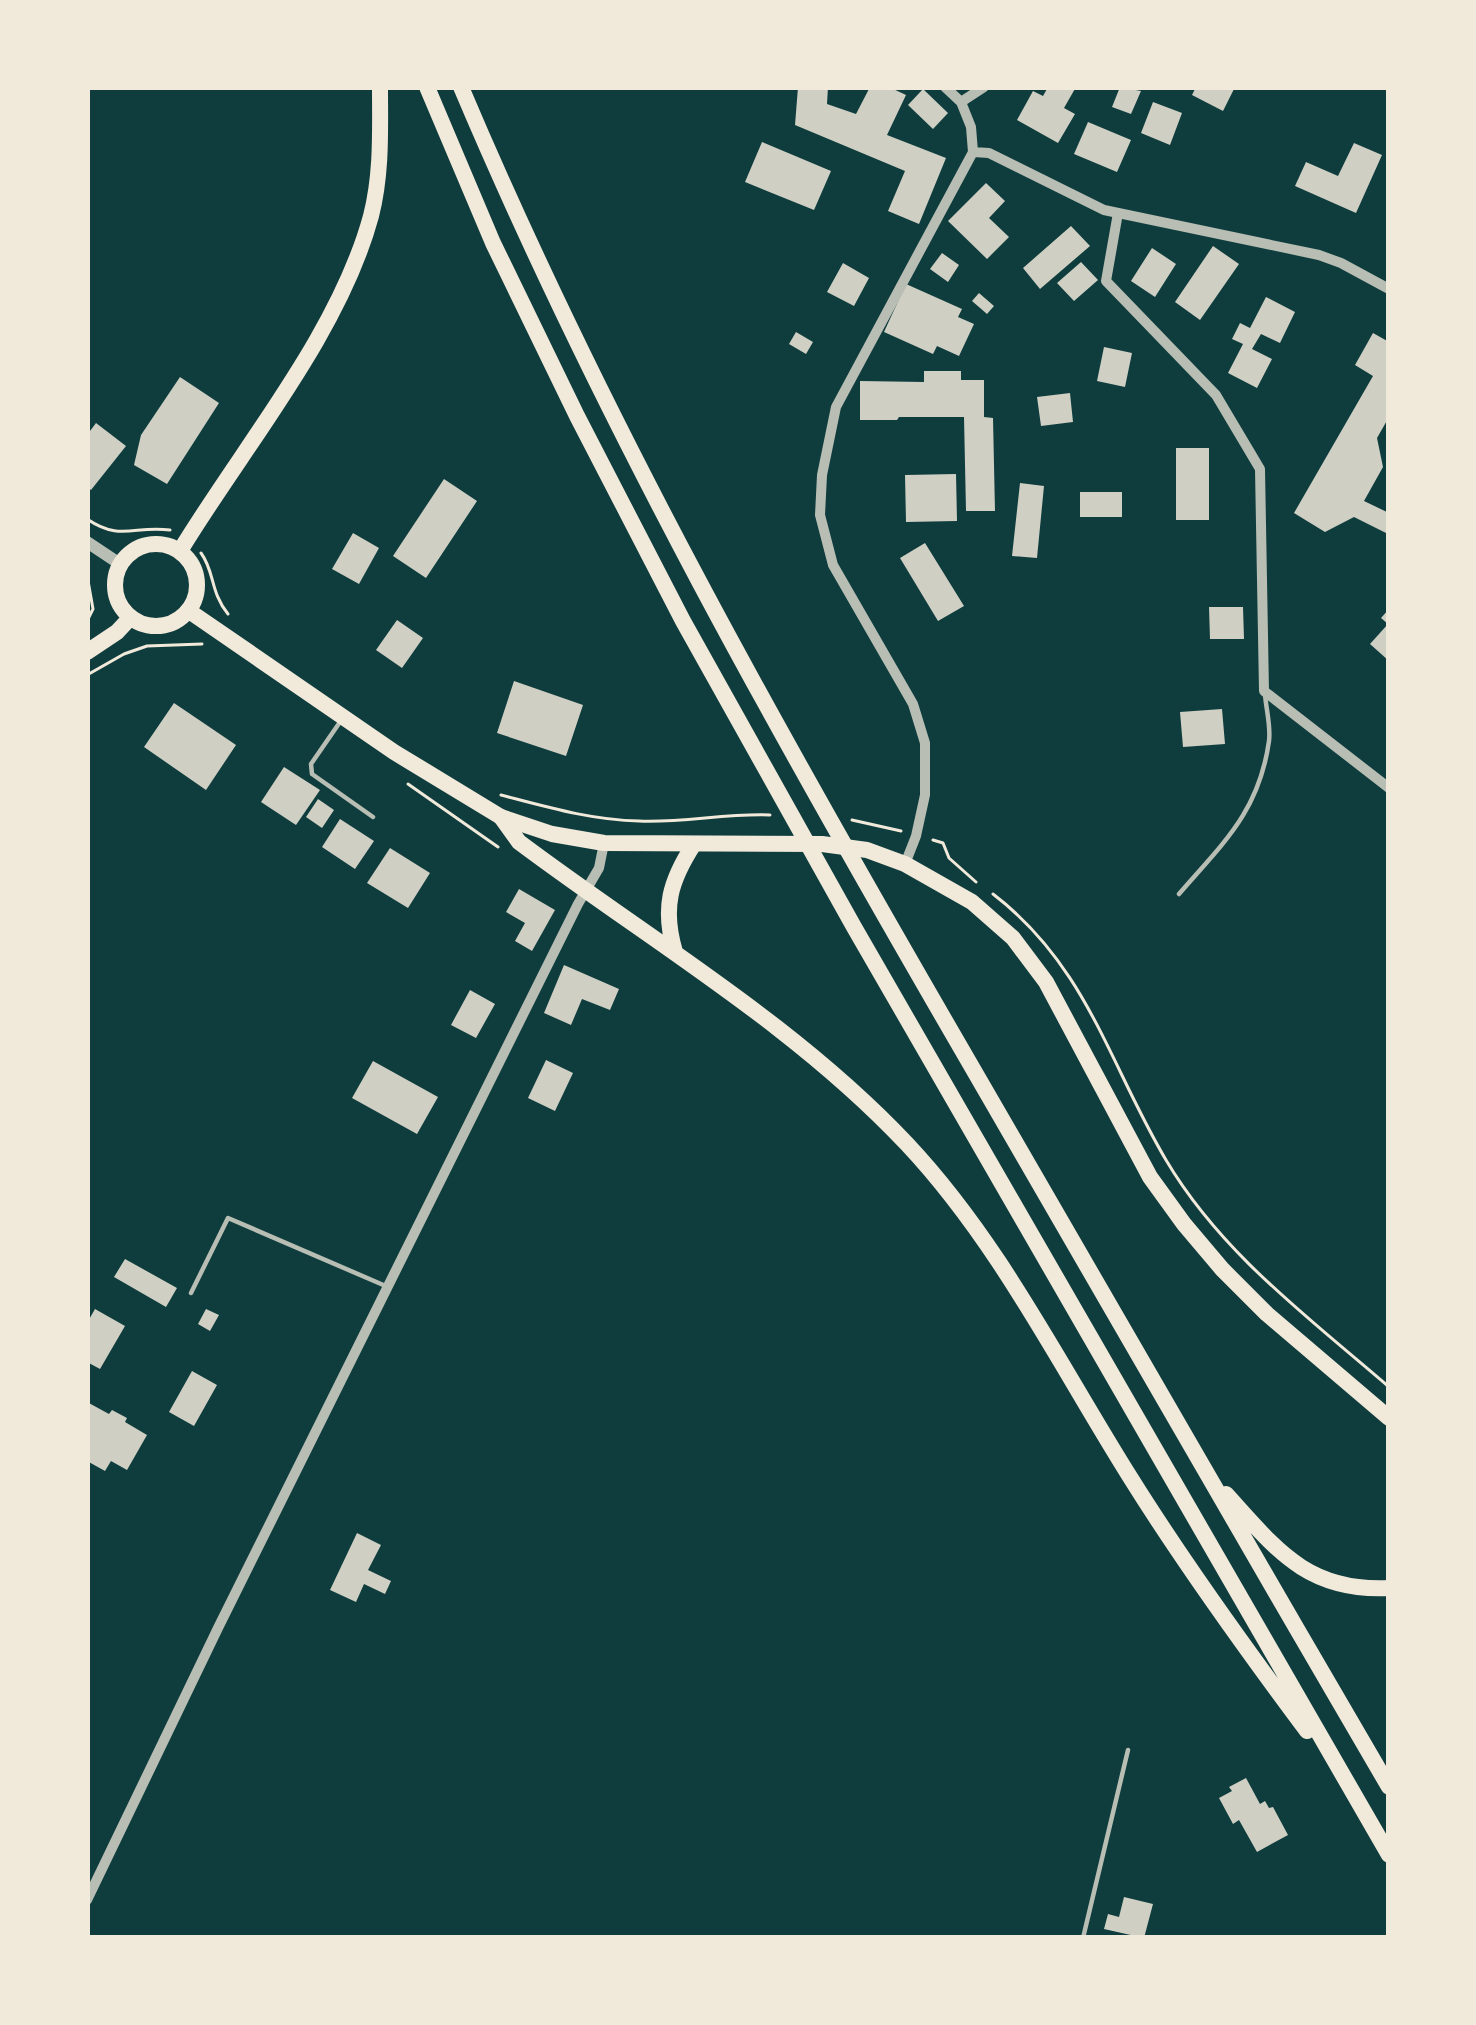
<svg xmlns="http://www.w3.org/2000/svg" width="1476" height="2025" viewBox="0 0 1476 2025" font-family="'Open Sans',sans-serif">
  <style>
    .building { fill: #cfcfc3 }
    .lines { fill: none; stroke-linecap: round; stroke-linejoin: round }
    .path { stroke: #f1e9da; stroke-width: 3 }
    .service { stroke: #b8beb3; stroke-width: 4.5 }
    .minor { stroke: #b8beb3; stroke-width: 10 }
    .tertiary { stroke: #b8beb3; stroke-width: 12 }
    .primary { stroke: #f1e9da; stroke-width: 16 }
    .trunk { stroke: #f1e9da; stroke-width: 16 }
  </style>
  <rect width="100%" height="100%" fill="#0f3d3e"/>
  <path class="building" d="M798,87H828L827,104L856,114L870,87H889L906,95L887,135L946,158L919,224L888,211L905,171L795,125Z
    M1048,87H1076L1064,108L1075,114L1058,143L1017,120L1033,91L1043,96Z
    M1120,87L1141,91L1131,114L1112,107Z
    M1196,87H1235L1223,111L1192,95Z
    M923,89L948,113L933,129L908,105Z
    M1153,102L1182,113L1170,145L1141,133Z
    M1088,122L1131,140L1117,172L1074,154Z
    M762,142L831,171L814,210L745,182Z
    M1354,143L1382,155L1356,213L1295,186L1306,162L1338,176Z
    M986,183L1005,201L989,218L1009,237L987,259L948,221Z
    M1071,226L1090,246L1040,289L1023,268Z
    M1213,246L1239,264L1200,320L1175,302Z
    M1152,248L1176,264L1155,297L1131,281Z
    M942,253L959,265L948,282L930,269Z
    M1081,262L1098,280L1074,301L1057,283Z
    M843,263L869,278L854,306L827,292Z
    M906,284L962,309L958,317L974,324L959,356L937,346L933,354L884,332Z
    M979,293L994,306L987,314L972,301Z
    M1266,297L1295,312L1280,343L1261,334L1252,349L1272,359L1257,388L1228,373L1243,344L1232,339L1240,323L1250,328Z
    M796,332L813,342L806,354L789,344Z
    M1373,333L1389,342V417L1377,438L1383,467L1364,501L1389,513V526L1386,533L1354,517L1325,532L1294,513L1373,376L1355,365Z
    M1104,347L1132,353L1125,387L1097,381Z
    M924,371H961V380H984V417L993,418L995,511H966L964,417H899L897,420H860V381L924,382Z
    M180,377L219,403L167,484L134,465L141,435Z
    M1070,393L1073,422L1041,426L1037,397Z
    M96,423L126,446L91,490L87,487V435Z
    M1176,448H1209V520H1176Z
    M956,474L957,521L906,522L905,475Z
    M444,479L477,501L426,578L393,556Z
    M1020,483L1044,486L1037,558L1012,556Z
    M1080,492H1122V517H1080Z
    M353,533L379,548L359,584L332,569Z
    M925,543L964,606L938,621L900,558Z
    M1209,607H1243L1244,639H1210Z
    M1389,609V661L1370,644L1388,624L1381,618Z
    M397,620L423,638L402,668L376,650Z
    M514,681L583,705L566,756L497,733Z
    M174,703L236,745L206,790L144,747Z
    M1222,709L1225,744L1183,747L1180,712Z
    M284,767L320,790L296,825L261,802Z
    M318,799L334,810L322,828L306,817Z
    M340,819L374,841L355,869L322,847Z
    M390,848L430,873L408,908L367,883Z
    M519,889L555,910L532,951L515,941L525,923L506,912Z
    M564,965L619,989L610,1010L582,999L571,1025L544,1013Z
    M470,990L495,1004L476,1038L451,1025Z
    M546,1060L573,1073L555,1111L528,1098Z
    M373,1061L438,1097L417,1134L352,1098Z
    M125,1259L177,1288L166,1307L114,1277Z
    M95,1309L125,1326L100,1369L87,1362V1323Z
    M206,1309L219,1315L210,1331L198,1324Z
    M192,1371L217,1385L194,1426L169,1412Z
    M87,1402L109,1414L112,1410L127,1418L125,1422L147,1435L127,1470L111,1461L105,1471L87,1461Z
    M357,1533L381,1545L368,1570L391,1581L385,1594L364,1584L356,1602L330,1590Z
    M1246,1778L1260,1804L1265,1801L1269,1808L1273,1807L1288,1835L1257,1852L1239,1820L1233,1824L1219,1798L1232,1791L1229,1787Z
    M1124,1897L1153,1904L1144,1938L1104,1929L1108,1914L1119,1917Z"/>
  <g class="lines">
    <path class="path" d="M87,519C121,542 134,525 170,530
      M201,553C215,572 210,592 228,614
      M87,575L93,609L87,621
      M87,675L124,654L147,646L202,644
      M408,784L498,847
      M501,795C547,807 591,820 639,821C683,823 727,813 770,815
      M852,820L901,831
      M933,840L943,843L949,858L976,882
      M993,894C1087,966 1109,1064 1166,1160C1221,1253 1308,1317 1389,1387"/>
    <path class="service" d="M340,722L311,764L312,774L373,817
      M1179,894C1223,843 1259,812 1269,741C1271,726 1266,709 1265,694
      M191,1293L228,1218L388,1287
      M1083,1938L1128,1750"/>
    <path class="minor" d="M945,87L961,102
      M973,152L989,153L1104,210L1319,255L1341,263L1389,289
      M1118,213L1106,281L1216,395L1260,469L1264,691L1389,788
      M905,864L916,836L925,795V743L913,704L833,565L820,515L822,475L836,407L973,152L971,127L961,102L984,87
      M87,1900L218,1628L578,904L599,868L604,843"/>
    <path class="tertiary" d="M87,542L120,564"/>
    <path class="primary" d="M115 585a41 41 0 1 1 82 0a41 41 0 1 1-82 0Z
      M189,611L394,752L501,817L552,834L604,843L822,844L867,850L905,864L972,902L1013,938L1046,982L1150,1177L1184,1224L1222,1269L1267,1314L1389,1418
      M87,652L117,632L131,617"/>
    <path class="trunk" d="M427,87L493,243L577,416L683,621L854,927L1389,1855
      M461,87C604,425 785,745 969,1062C1109,1304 1248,1546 1389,1787
      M180,551C243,447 339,334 371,216C382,173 380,130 380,87
      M501,817L519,842C651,941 794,1024 907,1144C999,1242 1059,1364 1130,1477C1185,1565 1245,1648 1307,1731
      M675,952C662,908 670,881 694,844
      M1226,1494C1276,1549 1307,1592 1389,1588"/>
  </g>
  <rect width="1476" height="2025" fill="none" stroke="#f1e9da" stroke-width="180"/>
</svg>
